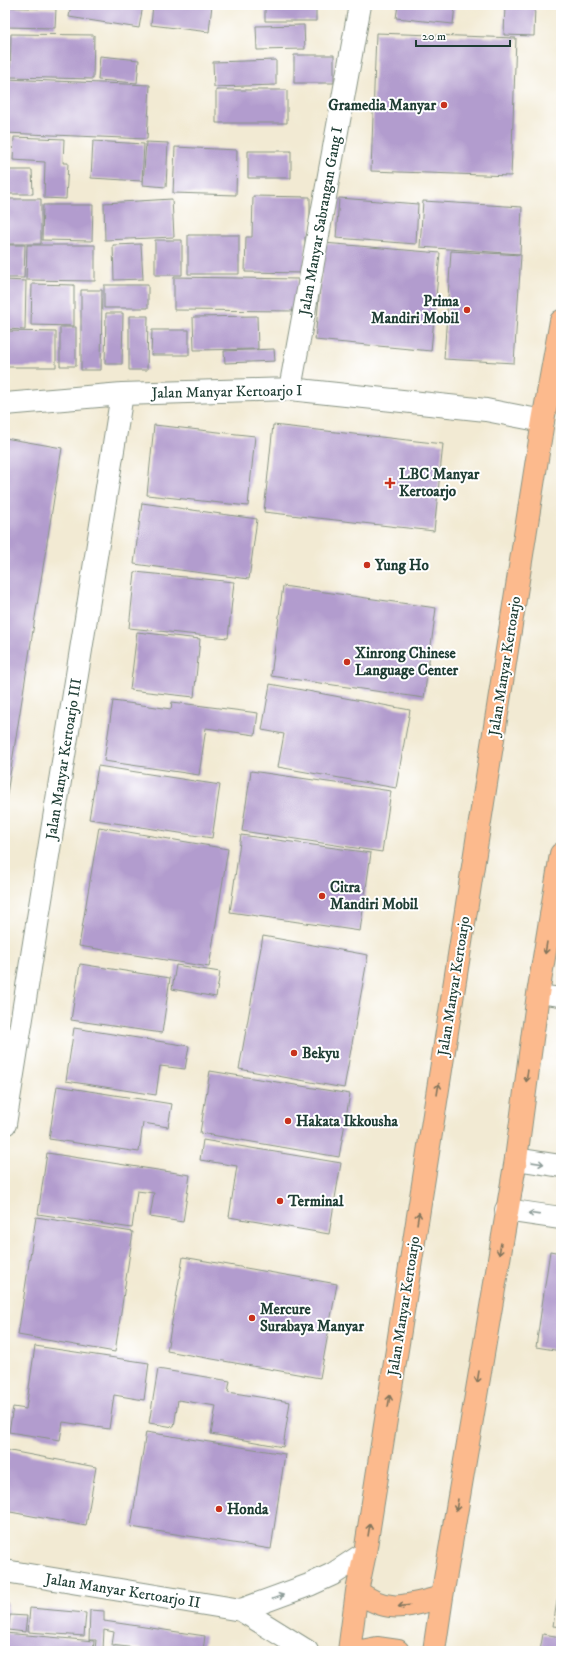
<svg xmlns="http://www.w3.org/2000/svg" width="566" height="1656" viewBox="0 0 566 1656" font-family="'IM FELL DW Pica',serif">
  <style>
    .building { fill: #b29cce }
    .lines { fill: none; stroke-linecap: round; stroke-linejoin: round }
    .lane-casing { stroke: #889484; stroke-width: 20 }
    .street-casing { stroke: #889484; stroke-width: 24 }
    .primary-casing { stroke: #889484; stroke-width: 24 }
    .lane { stroke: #fff; stroke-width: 18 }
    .street { stroke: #fff; stroke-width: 22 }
    .primary { stroke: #fcba8d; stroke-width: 22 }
    .oneway { stroke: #82755c }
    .oneway2 { stroke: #8f9e9a }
    .poi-dot { fill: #c8321e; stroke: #fff; stroke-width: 1.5 }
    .labels { text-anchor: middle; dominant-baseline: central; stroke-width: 4; stroke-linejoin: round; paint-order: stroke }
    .poi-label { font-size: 15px; font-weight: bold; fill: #1f3d34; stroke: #fff; text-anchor: start }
    .street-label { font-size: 15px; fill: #1f3d34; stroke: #fff }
  </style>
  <rect width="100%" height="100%" fill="#fff"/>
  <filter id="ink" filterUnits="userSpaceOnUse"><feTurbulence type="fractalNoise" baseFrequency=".025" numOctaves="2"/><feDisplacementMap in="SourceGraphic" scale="8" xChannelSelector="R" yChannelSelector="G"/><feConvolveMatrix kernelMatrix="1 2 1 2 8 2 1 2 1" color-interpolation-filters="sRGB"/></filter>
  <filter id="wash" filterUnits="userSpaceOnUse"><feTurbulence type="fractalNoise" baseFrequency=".012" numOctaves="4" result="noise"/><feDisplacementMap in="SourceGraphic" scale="16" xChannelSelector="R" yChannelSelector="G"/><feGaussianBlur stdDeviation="0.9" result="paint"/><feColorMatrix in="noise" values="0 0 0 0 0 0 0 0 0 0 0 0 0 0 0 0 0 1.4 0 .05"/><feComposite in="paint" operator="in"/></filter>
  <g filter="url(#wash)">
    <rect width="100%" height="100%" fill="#f2ead3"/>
    <g id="blocks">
      <path class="building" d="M71,5H143L139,28L69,17Z
        M153,5H212L209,32L151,25Z
        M265,5H316V21H265Z
        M398,5H455L453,24L396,18Z
        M505,5H535L534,36L504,35Z
        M5,7L56,9L55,28L5,27Z
        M304,25L305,49L257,50L256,26Z
        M376,33L516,38L511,176L371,171Z
        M11,34L94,35L93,79L10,77Z
        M294,55H334V83H294Z
        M100,56L139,60L137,83L98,80Z
        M276,60V85L214,87L213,62Z
        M5,79L150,85L147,139L5,133Z
        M216,90H287V123H216Z
        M5,136H10L9,165L5,164Z
        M14,137L64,139L63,163H68L66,199L44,198L45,162L13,160Z
        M93,141L144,144L142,181L91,178Z
        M146,142L168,143L166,187L143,185Z
        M175,147L237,150L236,195L173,193Z
        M248,151H291V178H248Z
        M5,170H32L33,194H5Z
        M253,196L310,197V237H305V273L245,272L246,237H252Z
        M339,198L418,204L416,244L336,238Z
        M5,199H41V244H5Z
        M172,199L174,237L105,240L104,203Z
        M423,201L522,207L520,254L420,247Z
        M43,205H93L92,241L42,240Z
        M188,235H239V274H188Z
        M155,240H182V275H155Z
        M324,243L440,253L431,351L315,340Z
        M141,244L143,279L114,280L113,245Z
        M5,245H25L24,278H5Z
        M27,245H95V281L26,280Z
        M451,251L521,255L514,363L444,359Z
        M174,277L298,279V311L174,310Z
        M5,280L26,281L25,330L5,329Z
        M32,284L74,285V326L31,325Z
        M104,285H148V308H104Z
        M81,290H102L101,370H81Z
        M106,313H123L122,364H105Z
        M129,316H148L147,370H129Z
        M257,316L258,349L194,350L193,317Z
        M60,327H76V366H60Z
        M152,330H189V355H151Z
        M5,331L56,332V367H5Z
        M274,349L275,361L225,363L224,351Z
        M154,425L255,436L248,506L147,495Z
        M273,425L443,444L434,531L264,512Z
        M5,438L62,448L6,800H5Z
        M142,503L257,519L249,579L134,564Z
        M135,572L234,582L228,638L129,628Z
        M283,586L436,608L424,698L271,676Z
        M137,632L200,639L194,697L130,690Z
        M270,684L410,710L396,788L278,767L284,734L262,730Z
        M113,701L171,709L172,702L258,713L255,735L206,728L199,775L104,761Z
        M98,766L220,785L212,838L89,819Z
        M251,771L391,791L382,852L242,831Z
        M99,827L228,849L209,967L79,946Z
        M241,835L371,853L360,931L230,912Z
        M263,936L368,955L344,1088L239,1069Z
        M80,964L170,978L162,1033L71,1020Z
        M176,965L220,972L216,997L172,989Z
        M74,1028L189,1046L185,1069L160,1066L156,1095L66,1081Z
        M210,1071L350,1094L339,1157L200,1133Z
        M57,1086L172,1104L168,1127L143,1123L139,1152L49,1139Z
        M203,1140L341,1163L329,1234L229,1217L237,1166L200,1160Z
        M47,1153L190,1175L183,1222L150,1217L154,1193L137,1191L132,1228L38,1214Z
        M36,1217L133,1232L115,1352L18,1335Z
        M550,1251L561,1253V1351L536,1347Z
        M183,1257L337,1284L320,1378L167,1351Z
        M35,1346L149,1363L144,1400L114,1395L109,1429L63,1422L60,1440L9,1432L13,1407L26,1409Z
        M158,1369L230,1381L228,1392L290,1402L283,1447L211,1434L216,1406L178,1400L174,1427L149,1423Z
        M146,1432L285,1454L271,1549L131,1527Z
        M5,1450L96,1467L86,1526L5,1511Z
        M560,1583H561V1627L553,1626Z
        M5,1603H8L7,1629H5Z
        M30,1608L86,1613L84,1636L28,1632Z
        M90,1610L104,1611V1621L205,1636L203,1651H158L112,1645L114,1632L104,1630L103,1650H95L96,1640H89Z
        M10,1615L27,1616L25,1632L8,1630Z
        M5,1633L94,1641L93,1651H5Z
        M543,1634L561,1637V1651H540Z
        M113,1647L133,1650V1651H112Z"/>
    </g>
  </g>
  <g filter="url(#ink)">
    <use href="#blocks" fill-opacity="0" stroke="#889484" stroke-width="1"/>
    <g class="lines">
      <defs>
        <path id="lane" d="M538,994L561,997"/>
        <path id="street" d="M290,389L360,5
          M5,404L122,394L290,389L486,410L543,421
          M5,1124L122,394
          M516,1159L561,1166
          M506,1210L561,1218
          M5,1571L241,1610L307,1651
          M241,1610L309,1585L333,1574L365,1553"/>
        <path id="primary" d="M357,1591C389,1615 406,1606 442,1597
          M349,1651L357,1591L365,1553L543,421L561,321
          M361,1651L377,1648L398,1651
          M434,1651L442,1597L516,1159L538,994L561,854"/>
      </defs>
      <use href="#lane" class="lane-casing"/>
      <use href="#street" class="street-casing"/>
      <use href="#primary" class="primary-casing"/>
      <use href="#lane" class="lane"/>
      <use href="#street" class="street"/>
      <use href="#primary" class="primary"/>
    </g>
    <defs><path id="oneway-shaft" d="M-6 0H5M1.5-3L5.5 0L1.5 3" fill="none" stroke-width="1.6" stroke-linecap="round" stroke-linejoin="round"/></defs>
    <g class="oneway">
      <use href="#oneway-shaft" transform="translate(546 948) rotate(99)"/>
      <use href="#oneway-shaft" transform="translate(527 1076) rotate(98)"/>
      <use href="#oneway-shaft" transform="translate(438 1089) rotate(-81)"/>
      <use href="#oneway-shaft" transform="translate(418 1218) rotate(-81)"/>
      <use href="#oneway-shaft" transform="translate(500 1249) rotate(99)"/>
      <use href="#oneway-shaft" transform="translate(478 1377) rotate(99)"/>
      <use href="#oneway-shaft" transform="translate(389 1401) rotate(-81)"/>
      <use href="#oneway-shaft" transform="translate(457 1505) rotate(99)"/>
      <use href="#oneway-shaft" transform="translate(369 1530) rotate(-81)"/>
      <use href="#oneway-shaft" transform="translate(404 1606) rotate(174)"/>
    </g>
    <g class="oneway2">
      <use href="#oneway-shaft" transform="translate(538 1163) rotate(8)"/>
      <use href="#oneway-shaft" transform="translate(534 1214) rotate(-172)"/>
      <use href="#oneway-shaft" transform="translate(278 1597) rotate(-20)"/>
    </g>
  </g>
  <g class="poi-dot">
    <circle cx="444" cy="105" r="4"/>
    <circle cx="467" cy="310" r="4"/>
    <path d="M388 477h4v4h4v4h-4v4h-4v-4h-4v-4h4z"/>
    <circle cx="367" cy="565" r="4"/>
    <circle cx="347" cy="662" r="4"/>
    <circle cx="322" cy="896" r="4"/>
    <circle cx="294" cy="1053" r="4"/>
    <circle cx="288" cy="1121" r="4"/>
    <circle cx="280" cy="1201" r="4"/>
    <circle cx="252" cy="1318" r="4"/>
    <circle cx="219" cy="1509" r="4"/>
  </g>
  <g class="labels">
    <g class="poi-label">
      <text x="436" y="105" text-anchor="end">Gramedia Manyar</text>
      <text x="459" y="301" text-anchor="end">Prima<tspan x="459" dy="17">Mandiri Mobil</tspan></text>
      <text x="399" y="474">LBC Manyar<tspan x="399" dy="17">Kertoarjo</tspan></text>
      <text x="375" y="565">Yung Ho</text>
      <text x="355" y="653">Xinrong Chinese<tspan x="355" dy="17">Language Center</tspan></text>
      <text x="330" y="887">Citra<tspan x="330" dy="17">Mandiri Mobil</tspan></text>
      <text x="302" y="1053">Bekyu</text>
      <text x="296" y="1121">Hakata Ikkousha</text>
      <text x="288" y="1201">Terminal</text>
      <text x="260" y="1309">Mercure<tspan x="260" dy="17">Surabaya Manyar</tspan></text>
      <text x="227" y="1509">Honda</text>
    </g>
    <g class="street-label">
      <text transform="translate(321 221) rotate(-80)">Jalan Manyar Sabrangan Gang I</text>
      <text transform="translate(227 392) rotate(-1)">Jalan Manyar Kertoarjo I</text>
      <text transform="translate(505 666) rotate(-81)">Jalan Manyar Kertoarjo</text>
      <text transform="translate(64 759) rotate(-81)">Jalan Manyar Kertoarjo III</text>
      <text transform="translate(454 986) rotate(-81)">Jalan Manyar Kertoarjo</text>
      <text transform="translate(404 1306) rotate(-81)">Jalan Manyar Kertoarjo</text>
      <text transform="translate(123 1591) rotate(9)">Jalan Manyar Kertoarjo II</text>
    </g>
  </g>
  <rect width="566" height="1656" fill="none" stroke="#fff" stroke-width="20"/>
  <path d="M416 40v6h94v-6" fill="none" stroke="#1f3d34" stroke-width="2"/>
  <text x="422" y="40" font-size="12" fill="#1f3d34" stroke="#ffffff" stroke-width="3" paint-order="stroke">20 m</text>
</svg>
